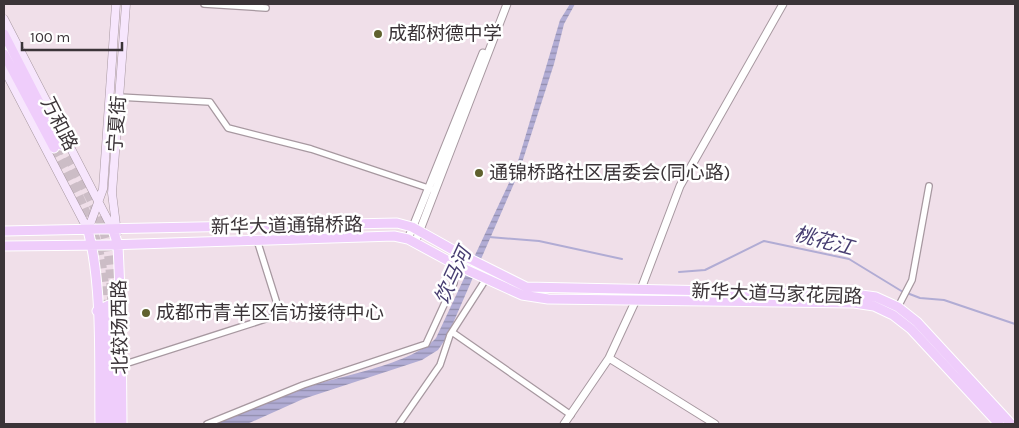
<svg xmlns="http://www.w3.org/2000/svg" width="1019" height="428" viewBox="0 0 1019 428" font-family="Karla,'Noto Sans SC',sans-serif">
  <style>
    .water { fill: url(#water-rules) }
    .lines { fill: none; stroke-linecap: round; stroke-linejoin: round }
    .stream { stroke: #b1acd4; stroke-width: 2 }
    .primary-tunnel { stroke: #ccbdc6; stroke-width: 9; stroke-dasharray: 9 4.5; stroke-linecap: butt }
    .minor-casing { stroke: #a798a0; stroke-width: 8 }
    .tertiary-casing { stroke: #a798a0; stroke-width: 9 }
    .secondary-casing { stroke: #a798a0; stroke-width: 9 }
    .primary-casing { stroke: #fff; stroke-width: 11 }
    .minor { stroke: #fff; stroke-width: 5.5 }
    .tertiary { stroke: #fff; stroke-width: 7 }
    .secondary { stroke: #f7e6fd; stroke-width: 8 }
    .primary { stroke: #efcdfb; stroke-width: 9 }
    .poi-dot { fill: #5f612e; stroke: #fff; stroke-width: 2 }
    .labels { text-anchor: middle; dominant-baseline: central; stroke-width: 5; stroke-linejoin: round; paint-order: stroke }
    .poi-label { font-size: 19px; fill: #3b3438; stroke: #fff; text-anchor: start }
    .street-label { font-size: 19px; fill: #3b3438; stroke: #fff }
    .water-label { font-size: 20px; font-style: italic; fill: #473d71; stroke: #fff }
  </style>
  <defs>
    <pattern id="water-rules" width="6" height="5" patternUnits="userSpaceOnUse" patternTransform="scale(1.25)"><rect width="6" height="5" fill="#b1acd4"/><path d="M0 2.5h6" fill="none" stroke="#918dad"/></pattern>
  </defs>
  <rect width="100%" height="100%" fill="#f0dfe9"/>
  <path class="water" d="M570,4H575L564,24L554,64L519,172L447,337L438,350L422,360L303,399L247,424H214C239,415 262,402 287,393C326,378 409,367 436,338L516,168L560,20Z"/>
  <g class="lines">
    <path class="stream" d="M489,237L539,241L622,259
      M679,272L705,270L764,241L849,259L903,292
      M907,293L920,298L944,300L1015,324"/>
    <path class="primary-tunnel" d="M61,145C77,174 96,204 105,236C111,261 111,287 112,313
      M54,148C84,205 107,245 105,313"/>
    <defs>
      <path id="minor" d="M204,4L266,8
        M119,97L210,102L228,128L311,149L431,189
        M898,307L912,280L929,186
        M452,332L571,415
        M122,365L278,315L279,310L257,240
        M207,424L303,385L426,344L454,283L456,265
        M399,424L440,365L450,335L486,279"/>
      <path id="tertiary" d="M408,239L483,53
        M415,243L507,4
        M609,358L715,424
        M564,424L609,358L641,289L680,186L783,4"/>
      <path id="secondary" d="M4,19L113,230
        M4,69L88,230
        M88,230L103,189L116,4
        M117,233L112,193L126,4"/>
      <path id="primary" d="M4,34L61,145
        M4,54L54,148
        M88,230C103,288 99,364 100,424
        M113,230L118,245L121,314L122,424
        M4,231L397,223L412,227L462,255L526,287L854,294L876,297L898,307L917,322L1011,424
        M4,246L107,245L394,236L408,239L456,265L522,295L548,299L854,303L874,306L893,315L911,329L999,424
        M97,311L109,305L117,307L121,314
        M105,313L107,424
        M112,313L115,424"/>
    </defs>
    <use href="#minor" class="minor-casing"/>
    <use href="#tertiary" class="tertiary-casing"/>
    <use href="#secondary" class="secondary-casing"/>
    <use href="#primary" class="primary-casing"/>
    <use href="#minor" class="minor"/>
    <use href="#tertiary" class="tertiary"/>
    <use href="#secondary" class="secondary"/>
    <use href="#primary" class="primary"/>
  </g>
  <g class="poi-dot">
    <circle cx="378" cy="34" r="5"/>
    <circle cx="479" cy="173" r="5"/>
    <circle cx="146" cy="313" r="5"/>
  </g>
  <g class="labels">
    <g class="poi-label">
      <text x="388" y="34">成都树德中学</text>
      <text x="489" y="173">通锦桥路社区居委会(同心路)</text>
      <text x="156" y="313">成都市青羊区信访接待中心</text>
    </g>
    <g class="street-label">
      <text transform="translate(59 124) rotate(63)">万和路</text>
      <text transform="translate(117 124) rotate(-86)">宁夏街</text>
      <text transform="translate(287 226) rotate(-1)">新华大道通锦桥路</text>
      <text transform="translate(777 294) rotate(2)">新华大道马家花园路</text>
      <text transform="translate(120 327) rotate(-91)">北较场西路</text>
    </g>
    <g class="water-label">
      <text transform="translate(824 241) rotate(15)">桃花江</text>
      <text transform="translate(453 276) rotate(-65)">饮马河</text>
    </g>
  </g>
  <rect width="1019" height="428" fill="none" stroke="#3b3438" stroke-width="10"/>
  <path d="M22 42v8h100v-8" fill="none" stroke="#3b3438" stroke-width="2.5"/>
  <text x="30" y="42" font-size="15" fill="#3b3438" stroke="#ffffff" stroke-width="4" paint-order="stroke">100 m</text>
</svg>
